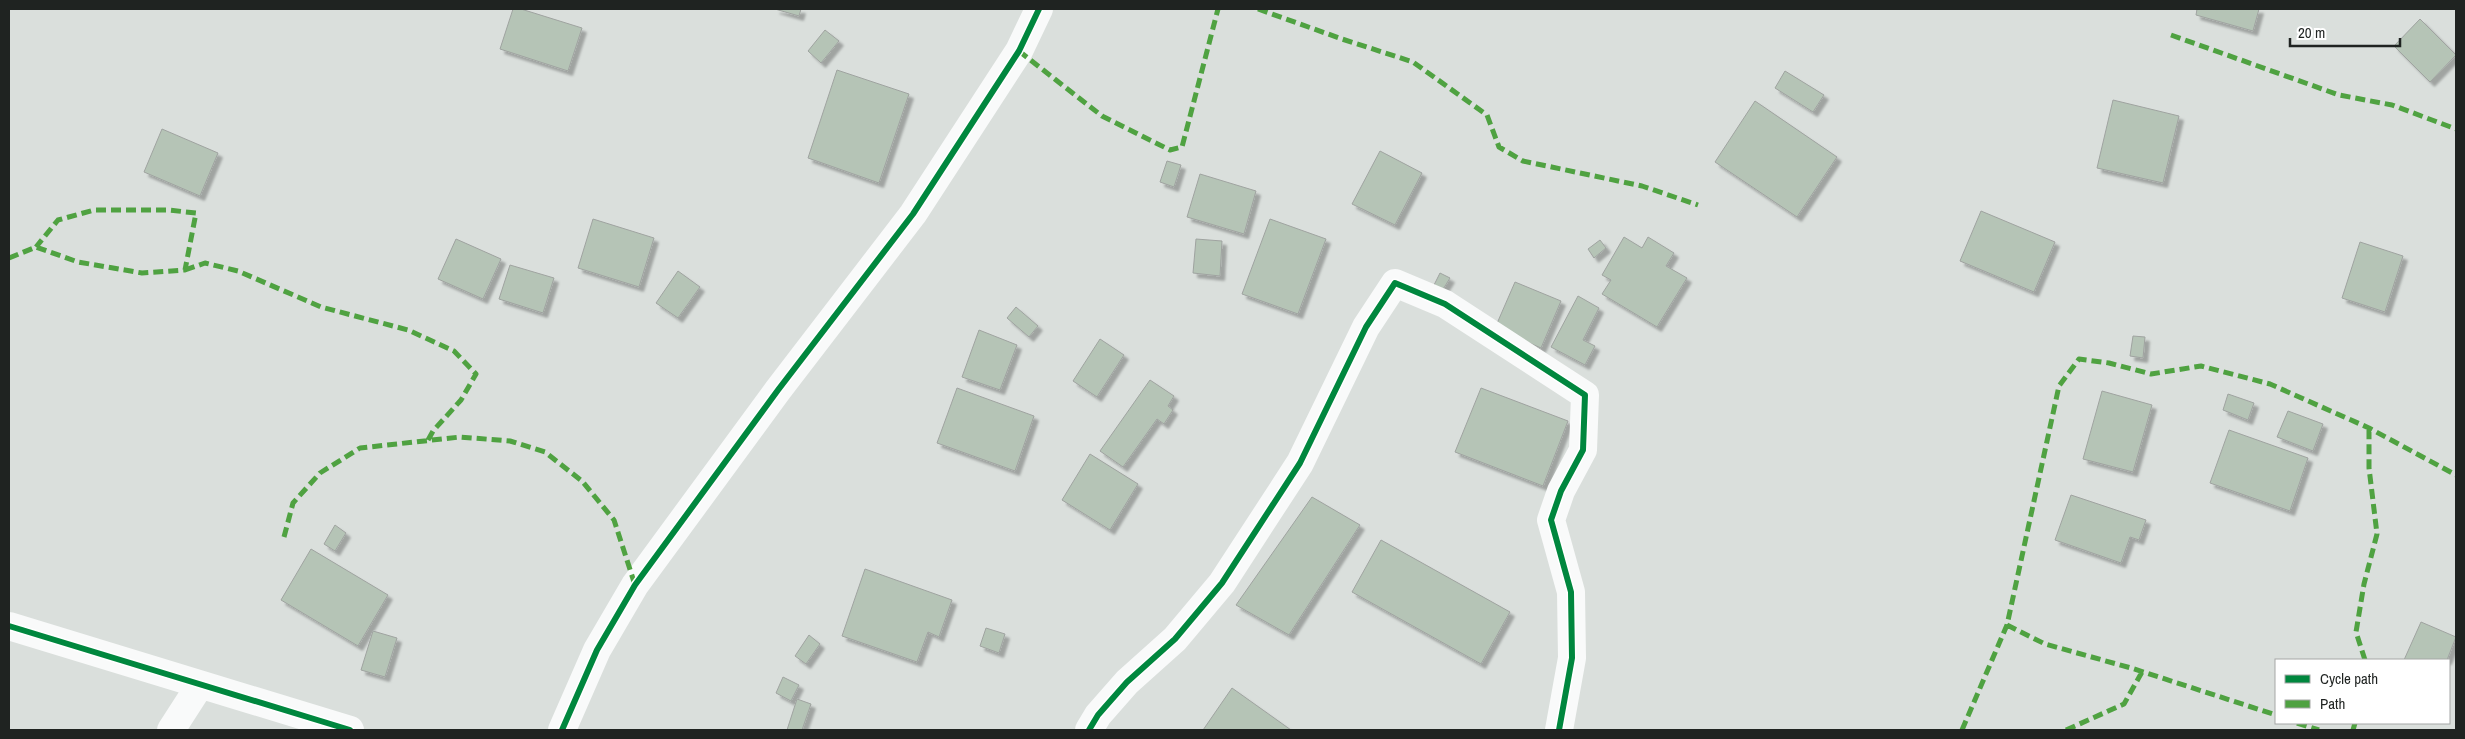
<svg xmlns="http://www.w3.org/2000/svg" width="2465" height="739" viewBox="0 0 2465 739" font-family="'Archivo Narrow',sans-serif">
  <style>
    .building { fill: #b5c4b6; stroke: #9fa3a0; filter: url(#shadow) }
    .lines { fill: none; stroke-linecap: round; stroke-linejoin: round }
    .minor { stroke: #f9fafa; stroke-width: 28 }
    .quiet { stroke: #4fa241; stroke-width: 5; stroke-dasharray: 10 5; stroke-linecap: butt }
    .cycleway-casing { stroke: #fff; stroke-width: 9 }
    .cycleway { stroke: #00873e; stroke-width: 6 }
  </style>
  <defs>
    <filter id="shadow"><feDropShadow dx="4.5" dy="4.5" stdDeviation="1" flood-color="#0004"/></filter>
  </defs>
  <rect width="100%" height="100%" fill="#dadfdc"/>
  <path class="building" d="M513,9H521L582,28L568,71L500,49Z
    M775,9H801L799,16Z
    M2197,9H2259L2253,31L2196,15Z
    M2420,19L2456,55L2430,82L2394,46Z
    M825,30L839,41L821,63L808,51Z
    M837,70L909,94L879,183L808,158Z
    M1785,71L1824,95L1813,112L1775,88Z
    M2113,100L2179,116L2163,183L2097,168Z
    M1755,101L1837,157L1797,217L1715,162Z
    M162,129L218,153L200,196L144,172Z
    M1380,151L1422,173L1395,225L1352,204Z
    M1167,161L1181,165L1174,187L1160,182Z
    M1200,174L1256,191L1244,234L1187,217Z
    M1981,211L2055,242L2034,292L1960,261Z
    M593,219L654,238L639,287L578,268Z
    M1270,219L1326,239L1298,314L1242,294Z
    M1624,237L1642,248L1648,237L1674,253L1666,266L1687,278L1657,327L1602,294L1611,280L1602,275Z
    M456,239L501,259L483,299L438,279Z
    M1196,239L1222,241L1220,276L1193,273Z
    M1600,240L1606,248L1594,258L1588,249Z
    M2360,242L2403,256L2385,312L2342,298Z
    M510,265L554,278L543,313L499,299Z
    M678,271L700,287L678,318L656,303Z
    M1440,273L1450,278L1442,291L1433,287Z
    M1515,282L1561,301L1541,348L1495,328Z
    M1578,296L1599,308L1583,340L1595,346L1585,365L1551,347Z
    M1016,307L1038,326L1029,337L1007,318Z
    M979,330L1017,345L1000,390L962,377Z
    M2133,336L2145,337L2143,358L2130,356Z
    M1100,339L1124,355L1097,397L1073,381Z
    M1150,380L1174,396L1168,406L1173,410L1164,424L1157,419L1123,467L1100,451Z
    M957,388L1034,416L1015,471L937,443Z
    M1481,388L1568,421L1543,486L1455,452Z
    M2102,391L2152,405L2133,472L2083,459Z
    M2228,394L2254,403L2248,420L2223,410Z
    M2288,411L2323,424L2313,451L2277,437Z
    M2229,430L2308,458L2290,511L2210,483Z
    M1090,454L1138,484L1110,530L1062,500Z
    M2071,495L2146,520L2139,540L2130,537L2121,563L2055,540Z
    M1312,497L1360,525L1289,635L1236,605Z
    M335,525L346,533L335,551L324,544Z
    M1381,540L1510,612L1481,664L1352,592Z
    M311,549L388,595L358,646L281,600Z
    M865,569L952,600L939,637L928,632L917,662L842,636Z
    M2421,622L2456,637L2447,660H2404Z
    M986,628L1005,634L999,653L980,646Z
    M373,631L397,638L385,677L361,670Z
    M809,635L820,644L806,664L795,656Z
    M783,677L799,685L791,701L776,693Z
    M1232,688L1291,730H1203Z
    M797,699L811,704L802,730H787Z"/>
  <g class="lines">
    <path class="minor" d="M9,626L350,730
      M171,730L200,685
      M562,730L597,650L635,585L778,390L913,214L1019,51L1039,9
      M1089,730L1098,715L1127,682L1175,639L1222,583L1300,463L1366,327L1395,283L1445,304L1585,395L1583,450L1561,491L1551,520L1571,592L1572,658L1559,730"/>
    <path class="quiet" d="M1258,9L1342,39L1413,62L1487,115L1499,147L1523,161L1642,186L1698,205
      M2171,35L2339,95L2392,105L2456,129
      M1019,51L1102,116L1170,150L1182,147L1218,9
      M9,258L36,247L78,262L142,273L185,270L196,213L168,210H94L58,220L36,247
      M185,270L205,263L238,271L321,307L408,330L454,351L476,374L461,400L433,431L428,440
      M284,537L293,503L320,473L360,448L460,437L510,441L545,452L582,481L614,520L635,585
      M2007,625L2045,644L2131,668L2276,715
      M2365,660L2356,632L2364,584L2377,534L2369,468V428
      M2297,723L2319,730
      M1962,730L2007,625L2059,386L2079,359L2109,363L2151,374L2201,366L2270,384L2369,428L2456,475
      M2066,730L2124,704L2142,672
      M2353,730L2355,723"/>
    <defs>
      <path id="cycleway" d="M9,626L350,730
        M562,730L597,650L635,585L778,390L913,214L1019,51L1039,9
        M1089,730L1098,715L1127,682L1175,639L1222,583L1300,463L1366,327L1395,283L1445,304L1585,395L1583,450L1561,491L1551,520L1571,592L1572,658L1559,730"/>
    </defs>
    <use href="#cycleway" class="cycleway-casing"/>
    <use href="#cycleway" class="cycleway"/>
  </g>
  <rect width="2465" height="739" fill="none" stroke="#1f2321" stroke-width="20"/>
  <rect x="2275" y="659" width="175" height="65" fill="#ffffff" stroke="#a5a7a6"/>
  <rect x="2285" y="675" width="25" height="8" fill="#00873e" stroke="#a5a7a6"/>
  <text x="2320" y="684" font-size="15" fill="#1f2321">Cycle path</text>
  <rect x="2285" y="700" width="25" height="8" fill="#4fa241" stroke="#a5a7a6"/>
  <text x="2320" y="709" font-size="15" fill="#1f2321">Path</text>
  <path d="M2290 38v8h110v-8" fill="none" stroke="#1f2321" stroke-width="2.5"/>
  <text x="2298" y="38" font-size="15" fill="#1f2321" stroke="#ffffff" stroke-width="4" paint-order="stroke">20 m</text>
</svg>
